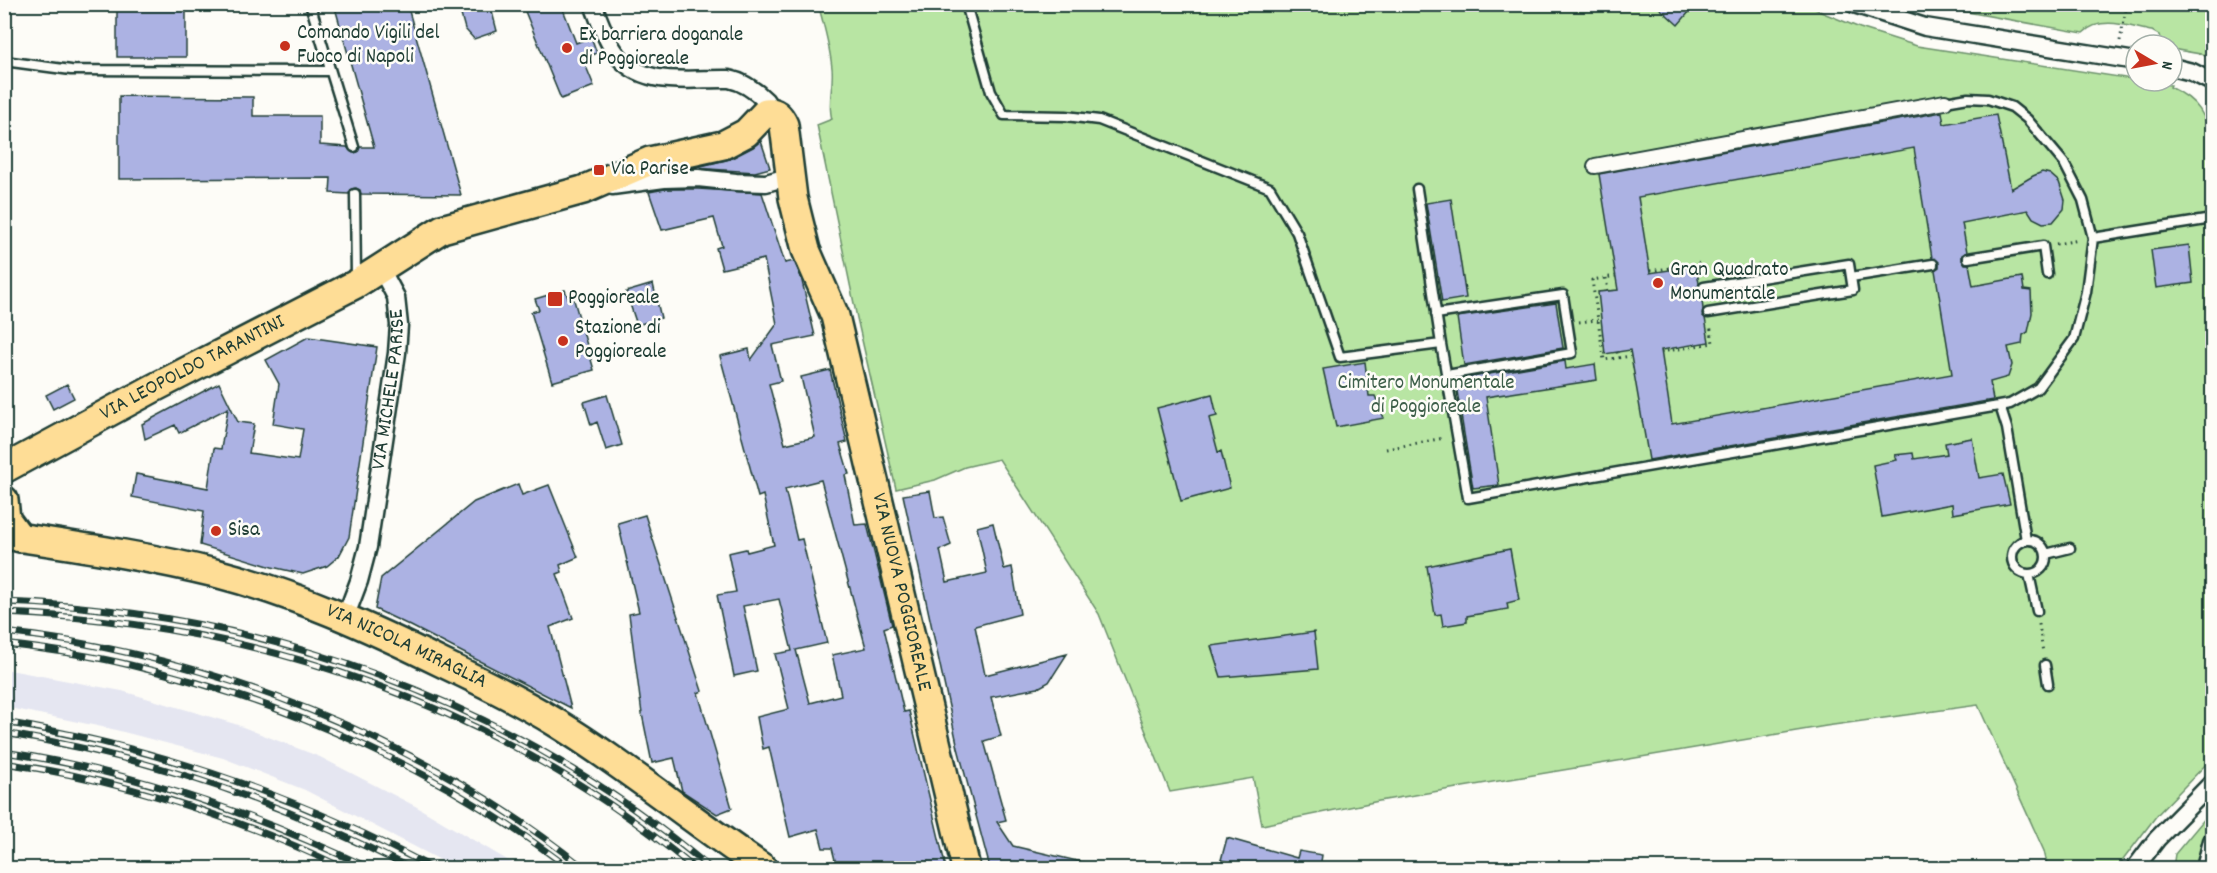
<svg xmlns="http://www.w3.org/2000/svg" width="2217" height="873" viewBox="0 0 2217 873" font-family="Dekko,sans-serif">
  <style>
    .built { fill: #e5e6f1 }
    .green { fill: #b8e5a3; stroke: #6c916c; stroke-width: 1.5 }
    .building { fill: #acb2e3; stroke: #1f3d34; stroke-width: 1.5; fill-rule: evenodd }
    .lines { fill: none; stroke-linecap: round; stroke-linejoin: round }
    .service-casing { stroke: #1f3d34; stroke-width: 13 }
    .pedestrian-casing { stroke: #1f3d34; stroke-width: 18 }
    .minor-casing { stroke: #1f3d34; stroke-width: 21 }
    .primary-casing { stroke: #1f3d34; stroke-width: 32 }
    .path { stroke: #1f3d34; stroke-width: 3; stroke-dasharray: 1.5 4.5; stroke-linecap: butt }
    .service { stroke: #fdfcf7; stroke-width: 8 }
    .pedestrian { stroke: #fdfcf7; stroke-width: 14 }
    .minor { stroke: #fdfcf7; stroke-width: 16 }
    .primary { stroke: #fedd96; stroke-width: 27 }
    .rail-casing { stroke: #1f3d34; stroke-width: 7 }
    .rail { stroke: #fdfcf7; stroke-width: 4.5; stroke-dasharray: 14; stroke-linecap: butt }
    .poi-dot { fill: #c8321e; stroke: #fdfcf7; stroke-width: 2 }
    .labels { text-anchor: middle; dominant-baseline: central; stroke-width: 5; stroke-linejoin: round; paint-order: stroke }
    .poi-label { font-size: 21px; fill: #1f3d34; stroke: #fdfcf7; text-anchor: start }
    .street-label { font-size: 21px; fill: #1f3d34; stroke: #fdfcf7 }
    .park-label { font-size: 21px; fill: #3e5f4a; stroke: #fdfcf7 }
  </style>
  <rect width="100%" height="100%" fill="#fdfcf7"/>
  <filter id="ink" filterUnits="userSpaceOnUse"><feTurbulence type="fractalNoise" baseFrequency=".0167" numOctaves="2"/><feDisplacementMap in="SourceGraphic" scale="12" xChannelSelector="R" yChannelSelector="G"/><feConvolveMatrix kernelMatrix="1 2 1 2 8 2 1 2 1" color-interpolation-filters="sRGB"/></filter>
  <g filter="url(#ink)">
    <path class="built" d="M4,669L122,691L235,724L320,757L417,807L521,868H456L305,790L223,758L112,729L5,707Z"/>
    <path class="green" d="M818,4L1809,5L1821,12L1860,28L1917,46L2171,85L2170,87C2198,100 2207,115 2212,145V758L2157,815L2117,868H2048L2044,851L1978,705L1826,726L1379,801L1262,825L1253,778L1170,792L1099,614L999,459L965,467L935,480L896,489L857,318L817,125L832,119C827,103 834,86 832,68C830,47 824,25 818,4Z
      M1929,5H2212V56L2172,49V45H2162L2159,35L2152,31C2130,27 2101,15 2083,33Z
      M2212,810V868H2173L2175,854Z"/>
    <path class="building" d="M117,4H186V57H117Z
      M334,4H407L461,195L361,194L360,190L356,188L351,189L349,194L330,193L331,178L119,179V96L253,97V116H320V145L347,147L353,153L358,152L360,147H374Z
      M458,4H490L497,31L474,39L465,29Z
      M522,4H561L576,43L591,37L597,53L583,59L594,86L561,99Z
      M1655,4H1696L1678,25Z
      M1942,112L1944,124L1996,115L2011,189L2033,176L2042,172L2050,174L2059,182L2065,200L2064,209L2053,222L2043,223L2033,218L2028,210L1962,223L1967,252L1962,255V260L1965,264H1969L1973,286L2022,277L2024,290L2031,291L2032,313L2028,332L2023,335L2022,344L2008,347L2012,365L2008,377L1990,382L1993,400L1649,460L1630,350L1605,354L1598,292L1618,290L1599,174ZM1914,148L1932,258L1939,262V267L1935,270L1952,374L1672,424L1661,350L1709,342L1705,318L1702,315L1703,309L1701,292L1698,289L1699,283L1696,266L1650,273L1638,197Z
      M761,141L770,168L755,172L693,168L730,159L753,147Z
      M665,189H698L762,193L785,263L794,261L801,277L815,336L772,345L781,381L769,384L785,444L815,437L801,377L830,370L847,442L840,444L849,474L845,475L855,525L867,524L892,625L884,628L904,712L909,711L946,868H837L832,848H823L818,829L790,837L769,747L763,749L757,717L789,709L775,654L792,651L779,599L743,606L757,671L734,676L717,595L736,592L728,553L746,549L747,552L774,545L763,495L758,497L720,356L749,349L751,360L777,324L764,259L722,269L716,248L722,246L714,218L662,230L649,192ZM821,480L866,648L832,655L841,695L810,703L796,650L827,643L802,539L797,540L785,489Z
      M1451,199L1466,298L1442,302L1426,203Z
      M2189,245L2193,283L2156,288L2151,250Z
      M653,284L661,318L637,325L626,292Z
      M565,290L569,301L574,300L594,370L552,382L531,312L539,310L535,299Z
      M1556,303L1563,348L1464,365L1457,317Z
      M308,337L377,347L349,537L339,556L327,566L303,574L272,567L200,545L204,511L132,497L136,474L208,488L214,448L221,449L228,408L179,433L175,425L145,439L142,424L219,383L238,422L254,424L249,453L298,460L303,429L273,424L279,384L266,360Z
      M1565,361L1566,369L1595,364L1597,380L1486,397L1499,485L1473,488L1456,385L1467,383L1466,378Z
      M1365,362L1369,396H1375L1384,418L1336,427L1323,369Z
      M67,384L74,398L53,409L46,395Z
      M1212,394L1217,416L1209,418L1218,452L1221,451L1230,488L1181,501L1157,408Z
      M607,395L622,445L606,450L597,422L591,425L584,402Z
      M1972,438L1979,478L2003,474L2010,504L1953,514L1952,504L1882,517L1873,465L1897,460L1895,455L1913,453L1914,459L1947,454L1945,443Z
      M518,484L522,495L549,485L578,557L560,565L562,572L557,574L573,618L550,627L571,708L411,626L375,609L381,578L474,502Z
      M930,491L935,518L943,517L951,545L940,550L947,582L987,573L977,527L993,523L1004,569L1012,567L1020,614L975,626L985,675L1067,654L1049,682L1038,688L991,697L1001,736L984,741L1006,820L997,822L1013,846L1086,863L1085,868H990L958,748L903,495Z
      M645,515L702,691L698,693L732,808L717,814L682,791L674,758L652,763L642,714L629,614L639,612L618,523Z
      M1510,549L1519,600L1507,603L1508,609L1467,616V622L1443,626L1441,614L1435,615L1427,566Z
      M1314,632L1318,669L1221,677L1211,646Z
      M1227,838L1297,858L1299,851L1322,855L1320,868H1249L1221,860Z"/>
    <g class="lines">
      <defs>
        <path id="service" d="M310,4L354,147
          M966,4L991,92L1004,115L1066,116L1099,120L1270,188L1297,233L1340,357L1441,344L1468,498L2010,404L2038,388L2074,339L2086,292L2093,238L2083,200L2064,163L2027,119L2012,107L1988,99L1968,98L1945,102
          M4,61L71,70L330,71
          M1417,189L1441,344
          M355,194L356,277
          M2093,238L2212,219
          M1968,258L2043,246L2047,274
          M1704,287L1849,264L1851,277
          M1708,313L1853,290L1851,277L1933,264
          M1436,314L1563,295L1572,353L1447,375
          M2000,406L2007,428L2026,540
          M2012 557a17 17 0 1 1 34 0a17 17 0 1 1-34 0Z
          M2046,554L2070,548
          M2029,574L2037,611
          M2045,665L2048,684"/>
        <path id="pedestrian" d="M1595,166L1945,102"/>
        <g id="minor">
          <path d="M593,4C599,20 605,38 615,52C641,89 689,78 729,79C744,82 755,90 766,101"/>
          <path d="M1854,4L1925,27L2136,61"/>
          <path d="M2172,67L2192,72L2212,82"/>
          <path d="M612,186L664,179L698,178L736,182L766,183L784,178"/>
          <path id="s1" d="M345,618L359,581L368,547L397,353L399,325L396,297L381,269"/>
          <path d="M2135,868L2157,839L2212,783"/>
          <path d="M2205,868L2212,841"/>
        </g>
        <g id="primary">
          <path id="s2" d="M4,469L152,389L356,284L442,229L583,190L650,161L723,145L746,133L766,112C776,111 780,116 784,125L793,198L806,250L835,316L966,868"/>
          <path d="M4,500L6,519L20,538"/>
          <path id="s3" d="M4,535C76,546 148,556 219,574C296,594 371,628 442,663C480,681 519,700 555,722C627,766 692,821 763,868"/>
        </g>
      </defs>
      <use href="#service" class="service-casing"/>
      <use href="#pedestrian" class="pedestrian-casing"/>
      <use href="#minor" class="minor-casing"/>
      <use href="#primary" class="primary-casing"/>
      <path class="path" d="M2120,41L2127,4
        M2056,244L2079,240
        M1650,271L1701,263L1703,276
        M1616,276L1592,280L1604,360L1631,356
        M1606,278L1608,291
        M1579,322L1598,320
        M1617,352L1618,358
        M1661,352L1713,343L1710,324
        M1386,449L1444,438
        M2039,624L2043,653"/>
      <use href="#service" class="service"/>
      <use href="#pedestrian" class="pedestrian"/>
      <use href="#minor" class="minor"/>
      <use href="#primary" class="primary"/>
      <defs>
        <path id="rail" d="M4,602C262,611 513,701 710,868
          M4,613C255,622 501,706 694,868
          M4,632C209,654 424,740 584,868
          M4,644C47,649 89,655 130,665C288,702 440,770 569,868
          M4,722C157,747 297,796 433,868
          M4,733C146,756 282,802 410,868
          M4,752C132,771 253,813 369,868
          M4,763C121,780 237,817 343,868"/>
      </defs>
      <use href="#rail" class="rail-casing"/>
      <use href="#rail" class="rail"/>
    </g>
  </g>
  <g class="poi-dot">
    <circle cx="285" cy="46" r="6"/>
    <circle cx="567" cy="48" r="6"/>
    <rect x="593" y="164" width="12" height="12" rx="3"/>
    <circle cx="1658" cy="283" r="6"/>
    <rect x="547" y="291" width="16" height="16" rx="3"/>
    <circle cx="563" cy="341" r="6"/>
    <circle cx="216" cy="531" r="6"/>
  </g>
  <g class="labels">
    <g class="poi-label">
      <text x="297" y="34">Comando Vigili del<tspan x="297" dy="24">Fuoco di Napoli</tspan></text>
      <text x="579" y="36">Ex barriera doganale<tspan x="579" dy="24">di Poggioreale</tspan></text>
      <text x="611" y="170">Via Parise</text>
      <text x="1670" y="271">Gran Quadrato<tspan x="1670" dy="24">Monumentale</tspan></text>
      <text x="568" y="299">Poggioreale</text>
      <text x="575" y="329">Stazione di<tspan x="575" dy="24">Poggioreale</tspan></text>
      <text x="228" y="531">Sisa</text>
    </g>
    <g class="street-label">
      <text stroke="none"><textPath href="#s2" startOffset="214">VIA LEOPOLDO TARANTINI</textPath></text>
      <text stroke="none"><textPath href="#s1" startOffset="234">VIA MICHELE PARISE</textPath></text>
      <text stroke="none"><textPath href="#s2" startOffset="1356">VIA NUOVA POGGIOREALE</textPath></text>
      <text stroke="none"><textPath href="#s3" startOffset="420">VIA NICOLA MIRAGLIA</textPath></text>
    </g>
    <g class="park-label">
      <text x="1426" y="384">Cimitero Monumentale<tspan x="1426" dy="24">di Poggioreale</tspan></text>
    </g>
  </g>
  <rect width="2217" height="873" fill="none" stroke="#fdfcf7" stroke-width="24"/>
  <rect x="12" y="12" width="2193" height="849" fill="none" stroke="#1f3d34" stroke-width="2" filter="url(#ink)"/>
  <g transform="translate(2154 63) rotate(100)"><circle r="28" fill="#fdfcf7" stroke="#a4b0a9" stroke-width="1.5"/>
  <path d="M0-4.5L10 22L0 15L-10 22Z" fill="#c8321e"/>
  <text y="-9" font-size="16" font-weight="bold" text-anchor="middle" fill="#1f3d34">N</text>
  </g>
</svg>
